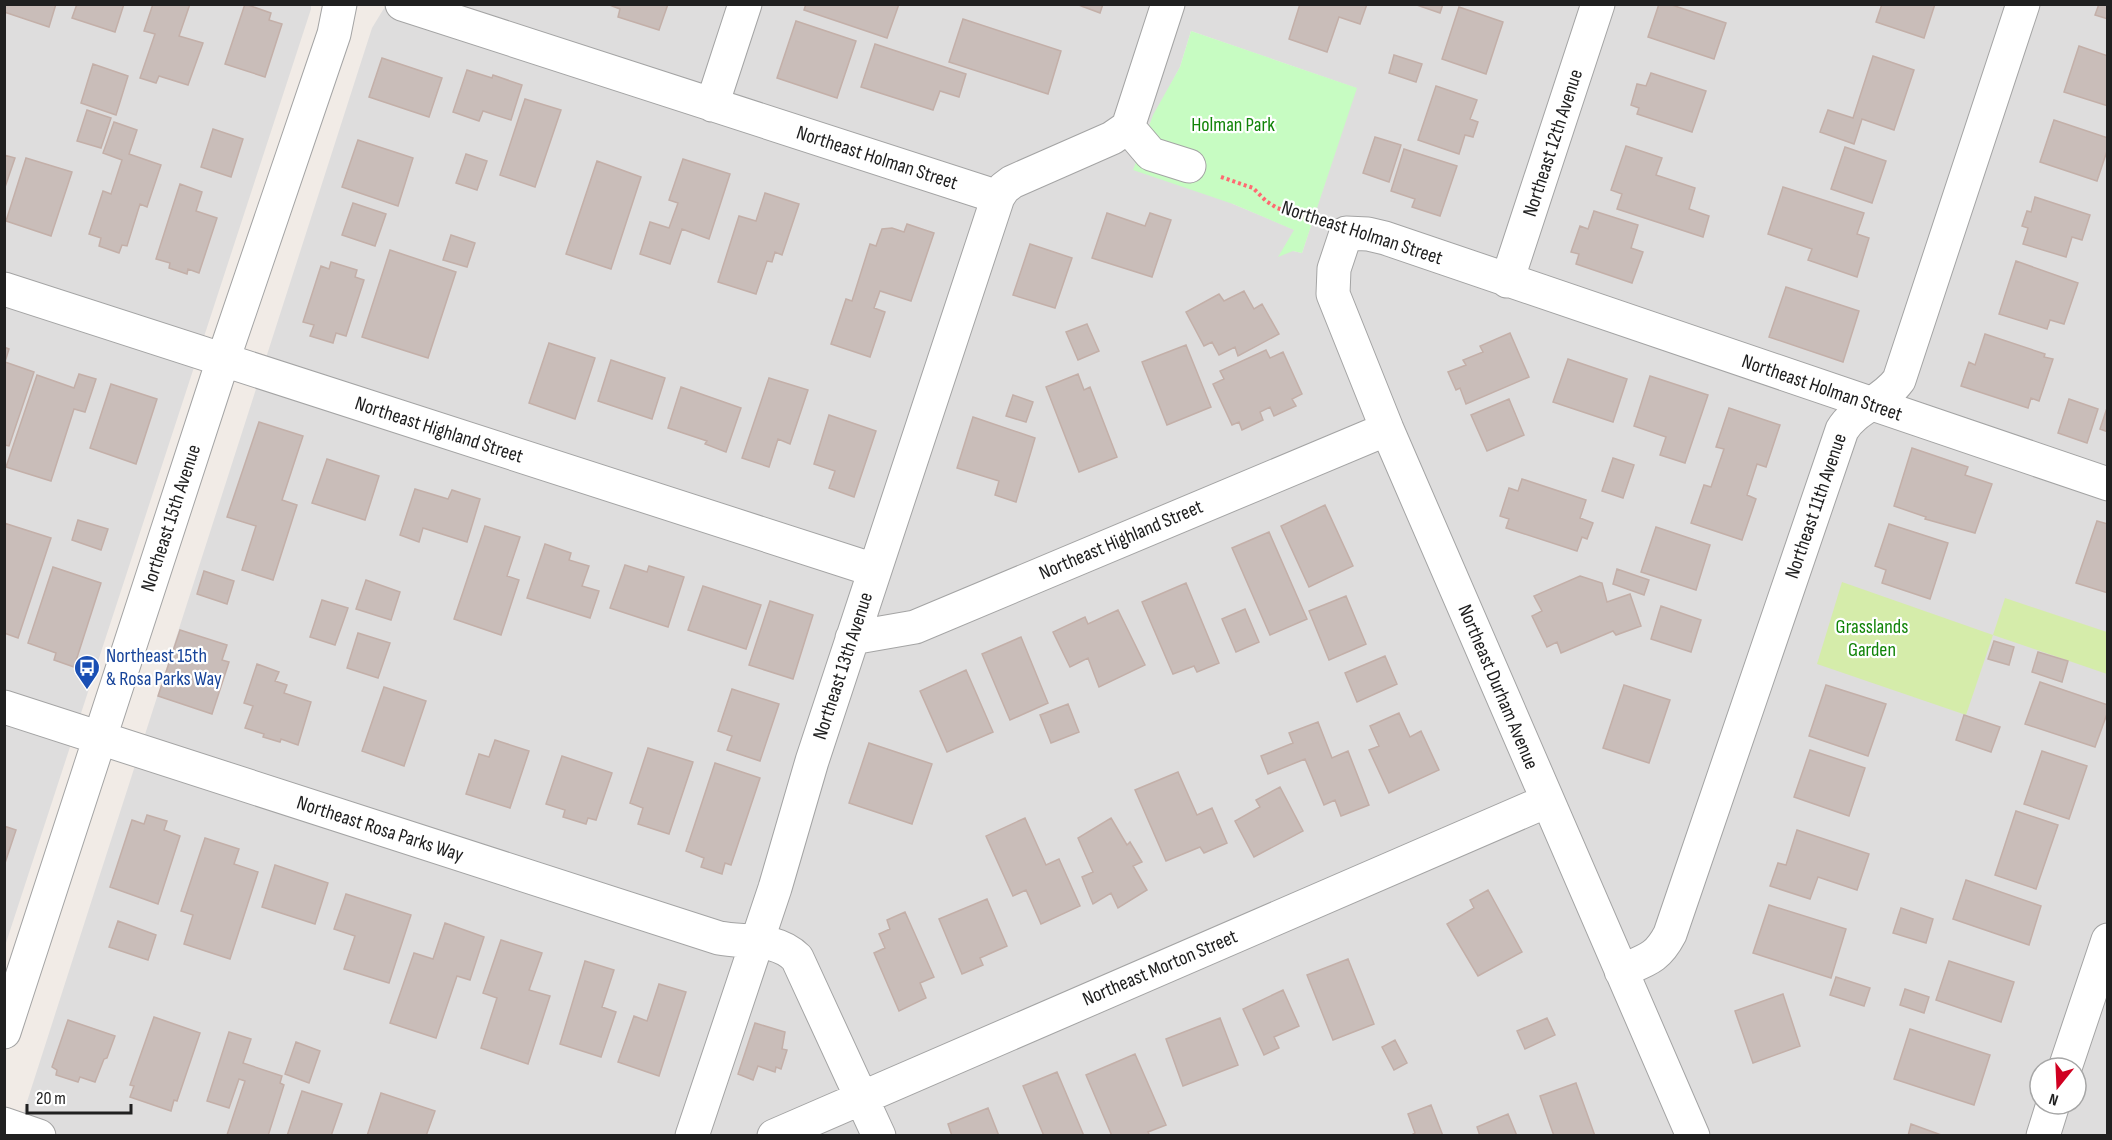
<svg xmlns="http://www.w3.org/2000/svg" width="2112" height="1140" viewBox="0 0 2112 1140" font-family="'Sofia Sans Condensed',sans-serif">
  <style>
    .residential { fill: #dedddd; fill-rule: evenodd }
    .grass { fill: #d5ecaa }
    .park { fill: #c7fcc2 }
    .building { fill: #c9bdb9; stroke: #c3afa8; stroke-width: 1.5 }
    .lines { fill: none; stroke-linecap: round; stroke-linejoin: round }
    .minor-casing { stroke: #a4a4a4; stroke-width: 35 }
    .path { stroke: #ff6971; stroke-width: 4; stroke-dasharray: 3 3; stroke-linecap: butt }
    .minor { stroke: #fff; stroke-width: 33 }
    .labels { text-anchor: middle; dominant-baseline: central; stroke-width: 4.5; stroke-linejoin: round; paint-order: stroke }
    .park-label { font-size: 20px; fill: #118408; stroke: #fff }
    .street-label { font-size: 20px; fill: #202020; stroke: #fff }
    .transit-label { font-size: 20px; fill: #164399; stroke: #fff; text-anchor: start }
  </style>
  <rect width="100%" height="100%" fill="#f1ebe6"/>
  <path class="residential" d="M5,5H311V9L5,946Z
    M386,5H2107V1135L16,1136L372,28ZM1191,31L1356,88L1302,253L1293,251L1295,230L1233,204L1148,127L1180,67ZM2040,1068H2076V1104H2040Z"/>
  <path class="grass" d="M1842,582L1993,635L2005,598L2107,632V674L1993,635L1966,715L1817,664Z"/>
  <path class="park" d="M1191,31L1357,88L1302,253L1293,251L1278,257L1294,230L1233,204L1133,170L1153,115L1180,67Z"/>
  <path class="building" d="M4,4H56L49,27L4,12Z
    M77,4H124L115,32L72,18Z
    M153,4H190L179,36L203,43L188,85L159,76L156,83L140,78L155,34L144,31Z
    M245,4L271,13L269,20L282,24L265,77L225,64Z
    M607,4H668L659,30L618,17L620,9Z
    M806,4H899L887,38L804,10Z
    M1076,4H1103L1100,13Z
    M1300,4H1367L1360,24L1339,17L1327,52L1289,39Z
    M1414,4H1443L1440,13Z
    M1659,4H1669L1726,23L1714,59L1648,37Z
    M1882,4H1935L1924,38L1876,22Z
    M2099,4H2108V19L2095,15Z
    M1459,7L1503,22L1486,74L1442,59Z
    M963,19L1061,51L1048,94L949,62Z
    M796,21L856,41L837,98L777,78Z
    M875,44L966,74L959,97L940,91L933,110L861,87Z
    M2079,46L2108,56V106L2064,92Z
    M1394,55L1422,64L1416,82L1389,73Z
    M1873,56L1914,70L1894,130L1862,119L1854,144L1820,132L1828,110L1853,118Z
    M382,58L442,78L429,117L369,97Z
    M93,64L128,76L116,115L81,103Z
    M467,70L492,78L493,75L522,85L511,120L483,111L479,121L453,112Z
    M1651,73L1706,91L1692,132L1637,114L1639,108L1631,105L1637,84L1646,86Z
    M1436,86L1477,100L1470,119L1478,122L1473,137L1465,135L1459,154L1418,140Z
    M525,99L561,110L535,187L500,175Z
    M87,110L111,118L101,148L77,141Z
    M2054,120L2108,138V148L2097,181L2040,162Z
    M114,122L137,130L129,154L161,165L147,207L140,204L127,246L122,245L119,253L99,246L101,238L89,234L103,191L111,194L122,160L103,153Z
    M213,129L243,139L231,177L201,167Z
    M1375,137L1401,145L1389,182L1363,173Z
    M358,140L413,158L398,206L342,187Z
    M1626,146L1662,158L1656,175L1695,188L1689,209L1709,216L1703,237L1617,209L1622,194L1611,190Z
    M1845,147L1886,161L1872,203L1831,189Z
    M1404,149L1457,166L1440,216L1412,207L1415,199L1391,191Z
    M466,154L487,161L477,190L456,183Z
    M4,155L15,158L4,190Z
    M26,158L72,172L51,236L6,221Z
    M683,159L730,174L709,239L682,229L670,264L640,254L650,222L669,228L678,203L669,200Z
    M597,161L641,177L611,269L566,254Z
    M180,184L202,192L196,211L217,218L199,273L188,269L187,274L169,268L170,263L156,259Z
    M1783,187L1864,213L1857,234L1869,238L1857,277L1808,260L1812,249L1768,234Z
    M765,193L799,204L782,255L775,252L772,262L767,261L756,294L718,282L739,216L756,221Z
    M2035,197L2090,215L2082,240L2072,237L2066,257L2023,244L2028,228L2022,226L2027,211L2031,212Z
    M353,203L386,214L375,246L342,235Z
    M1594,211L1638,225L1631,248L1643,252L1632,283L1576,264L1579,254L1571,252L1580,226L1588,229Z
    M1107,213L1145,226L1150,213L1171,220L1152,277L1092,258Z
    M907,224L934,233L911,301L880,291L874,308L885,312L870,357L831,344L846,299L852,301L870,244L876,246L882,229L892,228L904,232Z
    M451,235L475,243L467,267L443,260Z
    M1030,244L1072,258L1055,308L1013,295Z
    M390,250L456,272L428,358L362,337Z
    M2016,261L2078,283L2064,324L2050,320L2047,329L1999,314Z
    M331,262L357,270L355,277L364,280L346,336L336,333L333,343L310,336L314,325L303,322L321,266L329,269Z
    M1786,287L1859,311L1843,362L1769,337Z
    M1244,291L1254,309L1262,304L1279,334L1238,356L1235,347L1219,355L1212,342L1204,346L1186,312L1219,294L1224,301Z
    M1087,324L1099,351L1078,360L1066,332Z
    M1510,333L1529,377L1466,404L1460,388L1456,390L1448,372L1466,365L1463,360L1483,352L1480,346Z
    M1985,334L2045,354L2044,357L2053,359L2039,401L2031,398L2028,408L1961,386L1969,362L1975,365Z
    M549,343L595,358L575,419L529,403Z
    M1186,345L1211,407L1167,425L1142,362Z
    M4,347L9,349L5,362L34,372L9,446L4,445Z
    M1266,350L1270,358L1283,352L1302,394L1292,399L1296,406L1274,416L1270,407L1260,412L1263,420L1242,430L1239,422L1232,425L1213,384L1224,379L1220,371Z
    M1568,359L1627,379L1613,422L1553,402Z
    M611,360L665,378L652,419L598,401Z
    M79,374L96,379L85,412L74,409L51,481L6,467L37,375L74,388Z
    M1078,374L1084,390L1090,387L1117,457L1079,472L1046,387Z
    M1650,376L1708,395L1685,463L1660,455L1666,437L1634,426Z
    M769,378L808,390L790,444L778,439L769,467L742,458Z
    M111,384L157,399L136,464L90,448Z
    M681,387L741,408L726,452L705,444L707,441L668,428Z
    M1013,395L1033,402L1026,422L1006,416Z
    M1509,399L1524,435L1487,451L1471,415Z
    M2069,399L2098,409L2087,443L2058,433Z
    M2108,405V432L2100,429Z
    M1729,408L1780,425L1766,467L1757,464L1747,495L1756,499L1742,540L1691,523L1704,485L1711,487L1724,449L1716,447Z
    M829,415L876,431L854,497L829,488L835,471L814,464Z
    M973,417L1035,438L1016,502L995,495L999,481L957,468Z
    M259,422L303,436L282,500L297,505L273,580L242,570L256,526L227,517Z
    M1912,448L1968,467L1965,475L1992,484L1975,533L1925,519L1926,517L1894,506Z
    M1613,458L1634,465L1623,498L1602,491Z
    M327,459L379,476L365,520L312,503Z
    M1522,479L1586,500L1580,518L1593,523L1587,539L1582,537L1577,551L1506,528L1509,519L1500,516L1509,488L1518,491Z
    M415,489L448,499L452,490L480,499L467,542L423,528L419,542L400,535Z
    M1325,505L1353,566L1309,587L1281,526Z
    M78,520L108,529L101,550L72,540Z
    M2097,521L2108,524V593L2076,583Z
    M4,523L51,538L18,638L4,633Z
    M1889,524L1948,543L1930,599L1882,583L1886,570L1875,566Z
    M485,526L520,537L507,576L519,580L501,635L454,619Z
    M1656,527L1710,545L1696,590L1641,572Z
    M1269,532L1307,619L1270,635L1232,548Z
    M545,544L571,553L569,560L589,566L582,586L599,591L590,618L527,598Z
    M625,565L647,572L649,566L684,577L668,627L610,608Z
    M53,567L101,583L74,667L54,660L56,653L28,643Z
    M1617,569L1649,580L1644,595L1613,584Z
    M204,571L234,581L227,604L197,594Z
    M1580,576L1602,583L1607,602L1630,594L1641,626L1616,635L1613,631L1561,653L1557,642L1547,647L1532,616L1542,611L1534,596Z
    M366,580L400,592L391,620L356,609Z
    M1186,583L1219,663L1197,672L1194,666L1173,674L1142,602Z
    M703,586L761,605L746,649L688,630Z
    M1346,596L1366,644L1329,660L1309,611Z
    M322,600L348,608L335,645L310,637Z
    M770,601L813,615L793,679L749,665Z
    M1661,606L1701,620L1691,652L1651,639Z
    M1245,609L1259,642L1236,652L1222,619Z
    M1118,610L1145,665L1099,687L1088,658L1070,667L1053,632L1085,617L1088,624Z
    M180,630L227,645L222,660L229,662L212,714L158,696Z
    M358,633L390,643L378,678L347,668Z
    M1021,637L1048,703L1010,720L982,654Z
    M1994,641L2014,647L2009,665L1988,659Z
    M2038,652L2068,661L2062,682L2032,672Z
    M1385,656L1397,684L1357,702L1345,673Z
    M257,664L279,672L275,681L287,685L284,693L311,702L298,745L281,739L280,742L263,737L264,734L245,728L253,706L244,703Z
    M966,670L993,732L947,752L920,691Z
    M2040,682L2108,705V711L2095,747L2025,724Z
    M1624,685L1670,700L1649,763L1603,748Z
    M1826,685L1886,704L1868,756L1809,736Z
    M384,687L426,701L404,766L362,751Z
    M732,689L779,704L760,761L727,750L732,736L718,731Z
    M1068,704L1079,732L1051,743L1040,715Z
    M1399,713L1410,737L1421,731L1439,770L1389,793L1369,750L1379,746L1370,726Z
    M1964,715L2000,727L1991,752L1956,740Z
    M1318,722L1332,758L1348,751L1369,805L1341,816L1335,800L1324,805L1305,759L1268,774L1261,756L1293,743L1289,733Z
    M495,740L529,751L510,808L466,794L479,754L489,757Z
    M869,743L932,764L912,824L849,803Z
    M648,748L693,762L669,834L638,824L643,808L630,803Z
    M1810,750L1865,768L1849,816L1794,797Z
    M2042,751L2087,766L2069,819L2024,804Z
    M562,756L612,773L596,820L588,818L586,824L563,817L565,810L546,804Z
    M715,763L760,778L731,865L725,863L722,874L701,867L704,858L686,851Z
    M1178,772L1197,815L1212,808L1227,843L1204,853L1200,847L1166,861L1135,790Z
    M1280,787L1303,831L1254,857L1235,821L1260,807L1256,800Z
    M2016,811L2058,825L2036,889L1995,875Z
    M147,815L167,821L164,830L180,836L158,904L110,887L132,820L144,824Z
    M1025,818L1046,865L1059,859L1080,906L1041,924L1026,890L1013,896L986,836Z
    M1111,818L1127,845L1130,842L1142,862L1133,866L1147,890L1118,908L1111,893L1093,904L1082,877L1093,872L1078,838Z
    M4,826L16,830L4,866Z
    M1797,830L1869,854L1857,890L1818,877L1810,899L1770,886L1778,863L1786,865Z
    M205,838L239,849L234,864L258,872L230,959L184,944L193,915L181,911Z
    M275,865L328,883L315,924L262,907Z
    M1966,880L2041,906L2029,945L1953,919Z
    M1488,890L1522,952L1478,976L1447,924L1474,908L1470,900Z
    M346,894L411,915L389,983L344,969L355,936L334,929Z
    M987,899L1007,946L980,958L983,965L962,974L939,919Z
    M1769,905L1846,929L1831,978L1753,953Z
    M1901,908L1933,919L1926,943L1893,933Z
    M905,912L934,977L920,983L926,998L899,1011L874,953L885,948L879,934L890,929L887,920Z
    M118,921L156,935L148,960L109,947Z
    M445,923L484,937L470,980L457,976L436,1038L390,1023L414,953L433,959Z
    M501,940L542,953L529,990L550,996L528,1064L481,1048L497,998L483,993Z
    M1348,959L1374,1024L1333,1040L1307,975Z
    M585,961L614,970L602,1007L616,1012L601,1057L560,1044Z
    M1949,961L2014,982L2001,1022L1936,1000Z
    M1836,977L1870,988L1864,1006L1830,995Z
    M659,984L686,992L659,1076L618,1062L634,1016L647,1021Z
    M1905,989L1929,997L1924,1013L1900,1005Z
    M1283,990L1299,1026L1274,1037L1279,1048L1264,1055L1243,1009Z
    M1783,994L1800,1046L1753,1063L1735,1011Z
    M154,1017L200,1033L177,1101L174,1100L171,1111L130,1097L134,1086L130,1085Z
    M1220,1018L1238,1065L1183,1086L1166,1039Z
    M1547,1018L1555,1035L1525,1049L1517,1031Z
    M68,1020L115,1036L107,1058L104,1059L95,1082L80,1077L78,1082L56,1075L57,1070L52,1067Z
    M755,1023L785,1032L782,1049L787,1050L781,1069L776,1067L775,1072L758,1066L753,1080L738,1074Z
    M1910,1029L1990,1055L1974,1105L1894,1079Z
    M229,1032L251,1039L243,1063L282,1076L280,1083L284,1085L268,1136L227,1135L245,1081L239,1079L229,1108L207,1101Z
    M1395,1040L1407,1063L1394,1070L1382,1047Z
    M296,1042L320,1051L309,1083L285,1074Z
    M1135,1054L1166,1125L1148,1132L1150,1136H1112L1086,1075Z
    M1057,1072L1084,1136H1044L1023,1086Z
    M1576,1083L1595,1136H1554L1540,1096Z
    M302,1091L342,1104L331,1136H287Z
    M381,1093L435,1111L426,1136H367Z
    M1431,1105L1443,1136H1410L1415,1133L1408,1114Z
    M988,1108L999,1136H952L948,1124Z
    M1508,1114L1517,1136H1480L1477,1127Z
    M1911,1124L1944,1136H1908Z"/>
  <g class="lines">
    <defs>
      <path id="minor" d="M402,4L998,197L1004,188L1012,182L1112,138L1128,127L1168,4
        M712,105L745,4
        M1128,127L1151,154L1189,166
        M1507,281L1598,4
        M4,289L874,570
        M852,638L915,627L1387,429
        M4,707L719,938C746,943 776,937 797,958L879,1136
        M1621,971C1646,960 1657,959 1670,934L1842,430C1855,408 1882,403 1899,380L2023,4
        M4,1032L223,360L334,34L340,4
        M2065,1068L2108,940
        M4,1124L39,1136
        M692,1136L775,888L812,761L998,197
        M774,1136L1547,801
        M1693,1136L1387,429L1333,294L1334,269L1346,233L1368,234L1385,238L2108,484
        M2043,1136L2053,1104"/>
    </defs>
    <use href="#minor" class="minor-casing"/>
    <path class="path" d="M1221,177L1253,188L1266,201L1277,208L1316,221"/>
    <use href="#minor" class="minor"/>
  </g>
  <defs>
    <symbol id="bus-pin" viewBox="-11 -11 22 30"><path d="M0 17L-7.5 6A9.5 9.5 0 1 1 7.5 6Z" fill="#1a4fb4" stroke="#fff"/><path d="M-5-6H5V4H4V6H2V4H-2V6H-4V4H-5ZM-3.5-4V0h7V-4ZM-3.5 1.2v1.5H-2V1.2ZM2 1.2v1.5H3.5V1.2Z" fill="#fff"/></symbol>
  </defs>
  <g fill-rule="evenodd">
    <use href="#bus-pin" x="72" y="653" width="30" height="40"/>
  </g>
  <g class="labels">
    <g class="park-label">
      <text x="1233" y="125">Holman Park</text>
      <text x="1872" y="627">Grasslands<tspan x="1872" dy="23">Garden</tspan></text>
    </g>
    <g class="street-label">
      <text transform="translate(1553 143) rotate(-72)">Northeast 12th Avenue</text>
      <text transform="translate(877 158) rotate(18)">Northeast Holman Street</text>
      <text transform="translate(1362 233) rotate(18)">Northeast Holman Street</text>
      <text transform="translate(1822 388) rotate(19)">Northeast Holman Street</text>
      <text transform="translate(439 430) rotate(18)">Northeast Highland Street</text>
      <text transform="translate(1816 506) rotate(-71)">Northeast 11th Avenue</text>
      <text transform="translate(171 518) rotate(-72)">Northeast 15th Avenue</text>
      <text transform="translate(1121 540) rotate(-23)">Northeast Highland Street</text>
      <text transform="translate(843 666) rotate(-72)">Northeast 13th Avenue</text>
      <text transform="translate(1498 687) rotate(67)">Northeast Durham Avenue</text>
      <text transform="translate(380 829) rotate(18)">Northeast Rosa Parks Way</text>
      <text transform="translate(1160 968) rotate(-23)">Northeast Morton Street</text>
    </g>
    <g class="transit-label">
      <text x="106" y="656">Northeast 15th<tspan x="106" dy="23">&amp; Rosa Parks Way</tspan></text>
    </g>
  </g>
  <rect width="2112" height="1140" fill="none" stroke="#202020" stroke-width="12"/>
  <g transform="translate(2058 1086) rotate(198)"><circle r="28" fill="#ffffff" stroke="#a6a6a6" stroke-width="1.5"/>
  <path d="M0-4.5L10 22L0 15L-10 22Z" fill="#d00021"/>
  <text y="-9" font-size="16" font-weight="bold" text-anchor="middle" fill="#202020">N</text>
  </g>
  <path d="M27 1104v9h104v-9" fill="none" stroke="#202020" stroke-width="3"/>
  <text x="36" y="1104" font-size="18" fill="#202020" stroke="#ffffff" stroke-width="4.5" paint-order="stroke">20 m</text>
</svg>
